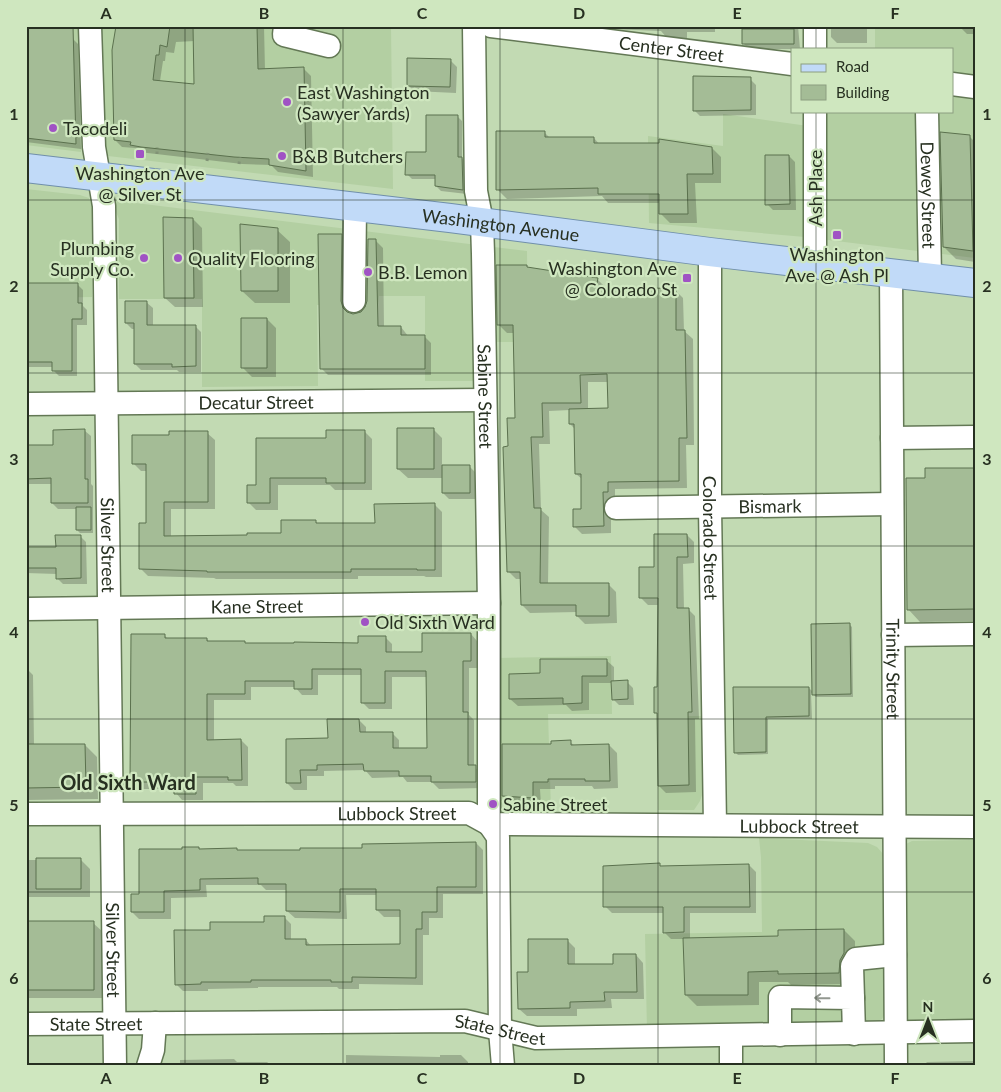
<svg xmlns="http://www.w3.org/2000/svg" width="1001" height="1092" viewBox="0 0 1001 1092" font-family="Lato,sans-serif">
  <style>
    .built { fill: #b3cfa2 }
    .shadow { fill: #0003; fill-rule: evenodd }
    .building { fill: #a4bc96; stroke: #5b714e }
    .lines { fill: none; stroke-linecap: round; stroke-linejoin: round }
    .minor-casing { stroke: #637855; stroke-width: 25 }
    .major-casing { stroke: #708faa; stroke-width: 30 }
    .path { stroke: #819376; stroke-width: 3; stroke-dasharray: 2.5 4; stroke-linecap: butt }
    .minor { stroke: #fff; stroke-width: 22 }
    .major { stroke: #c1daf8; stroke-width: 28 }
    .oneway { stroke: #939890 }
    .grid { fill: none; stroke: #273021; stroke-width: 1; stroke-opacity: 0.55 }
    .poi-dot { fill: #a053c4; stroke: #cfe7bf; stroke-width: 2 }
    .labels { text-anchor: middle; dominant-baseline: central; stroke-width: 4.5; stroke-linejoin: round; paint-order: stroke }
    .street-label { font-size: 18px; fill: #273021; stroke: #cfe7bf }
    .poi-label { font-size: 18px; fill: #273021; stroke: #cfe7bf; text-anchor: start }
    .quarter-label { font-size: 20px; font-weight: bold; fill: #273021; stroke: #cfe7bf }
    .neatline { fill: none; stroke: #273021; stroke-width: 2 }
    .grid-label { font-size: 16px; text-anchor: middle; font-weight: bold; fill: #273021 }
  </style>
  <rect width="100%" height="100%" fill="#c2dab3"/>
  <path class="built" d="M26,26H79L81,152L26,145Z
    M100,26H391L393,189L108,156L104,151Z
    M875,26H975V82L952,79V49H875Z
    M952,90L975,92V258L820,239L821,111H952Z
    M723,114L808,126L805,237L649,223L648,136L723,146Z
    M26,189L80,195L89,198L92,206V297L26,298Z
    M111,200L527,251L528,342H490L476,381H425V296H379L378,305H317L318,386L202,387V299H119V219Z
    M611,656L612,714H548L551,810L497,804L496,658Z
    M657,716H705L703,792L700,801L694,810H658Z
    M759,838L868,843L877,847L884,855L887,1010L882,1019L872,1025L647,1031L645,934L762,932L761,857Z
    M975,840V1023L917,1025L906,1019L903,850L906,844L912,841Z"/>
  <path class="shadow" d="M26,26L72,38L78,44L81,149L26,142Z
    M117,26H264L265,70L304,69L311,76L313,177L278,172L271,165L242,164L139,152L135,148L122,147L115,140ZM195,41L196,85L160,81L163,61H165L166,52L174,53L176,42Z
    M608,26H715V32H687V38H667L661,31L611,29Z
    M767,26H798L800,49H749L743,43L767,30Z
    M831,26H867V43H837L831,37Z
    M927,26H975V34H967L961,28Z
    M450,60L457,67L456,93L414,91L408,85Z
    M750,79L756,85V115L700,116L694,110Z
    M457,116L462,121V158L467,163V194L441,191L436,186V179H412L407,174L427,153Z
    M544,132L550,138H594L600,145L712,148L721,157V183H695L697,223H670L660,213V203H608L602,196L507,199L497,189Z
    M969,136L975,142V262L956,259L944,247Z
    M789,156L795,162L796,210H773L767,204Z
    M193,219L202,228L203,307H175L165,298Z
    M277,230L290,242V303H255L242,291Z
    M341,235L348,243L349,314L354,315L362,313L368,301L376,241L383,248L384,327H401L408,336H424L431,343V375H328L321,368Z
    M526,266L529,269L597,279L605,287V290H675L683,298L684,331L693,339L694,445H686L687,488L615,489V499H611V533L582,534L574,526L582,510V479L576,474L575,429L570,424V410L549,411L550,444H539L541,510L549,517L548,584H608L616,592L617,623L585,624L577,616V612L530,613L522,605L521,579H516L508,571L509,448L516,420L514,333H507L499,325ZM588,382H608L609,410H588Z
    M26,284H77L83,290V306L87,310V325H77V376H59L54,371V367H26Z
    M146,302L153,308V326H195L201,332V372H179L177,370H141L135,364V329H132L126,323Z
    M267,319L276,328V377H252L243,368Z
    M433,429L442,438V466H469L475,472V499H449L443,493V478H408L398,469Z
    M85,431L91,436V484L93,486V533H80L77,530V509H58L52,503V484H26V446H54Z
    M364,431L372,439V490H335L330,485H278V510H256L248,502L257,486L327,439Z
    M207,433L215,440V509H171V537L282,534L316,522L318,524H376L435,505L442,512V577H426L424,576H358V579H216L214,578L148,576L140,568L147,524V471H141L133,463L171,436Z
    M975,469V621L920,622L908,609L926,479Z
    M687,535L694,542V563L683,564L684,609H688L695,616L699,719H695L696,792L666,793L659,786L658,715L656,712L658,688L659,605H648L641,598L656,568Z
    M80,536L86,542L87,584H63L57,578V574L26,573V548H57Z
    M849,624L852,627L853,697H816L811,693L812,719H768V754L738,755L735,752V688H809L813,692Z
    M471,634L477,641V668H469V715L474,720V767L482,773V788L439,789L432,782H407L403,777L372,778L365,770L324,771V776H307V790H294L287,783L329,739L359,720L366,727V733H392L399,740V749H428L427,677H392V709H369L362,702V675H318V695H302L295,687H251V700H214V741L241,740L248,747V786H236L233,783H203V800H182L176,793V789H138L131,782L164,635L168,639H207L209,642H244L247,645L359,644L385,637L392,644V653H423Z
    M606,660L614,667V682H627L633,688L634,705H619L613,699V683H589V710L572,711L566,705L518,706L510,699L541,675Z
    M26,668L33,675L34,745H85L97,757L98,799L26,800Z
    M570,742L575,746L609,745L617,753L618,788L594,789L592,786H555V789H540L541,805L511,804L503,796Z
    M476,843L483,850V894H443V918H429V935H423V985L359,984V989H339L337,987H258V988L208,989V991H183L176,984L211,931L265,923L284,917L291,924V940H306L311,946L401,945V917H384L377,910V895H346L347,919L295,918L287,911V890H266L261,885H206L207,897L171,898V919H139L132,912L140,895L183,850L199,848L200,850L238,851L363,849Z
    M26,860H81L90,869V897H26Z
    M659,865L662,867L749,865L756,872V913H690V939L779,938L844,930L855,941V964L850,984L791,985L788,982H759V1005L697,1006L686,995L684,939H671L664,932V913H612L605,906Z
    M26,923H93L103,932V998H26Z
    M567,940L575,948V965H614L636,955L643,963L644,999H611L612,1008L577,1009V1016H527L519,1009L529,973Z
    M346,1055L440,1057V1055H461L468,1062V1066H180V1060L234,1059L237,1062H267L271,1065H346Z
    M975,1061V1066H923L927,1062Z
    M29,1063H42L45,1066H29Z"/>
  <path class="building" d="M26,26H73L76,144L26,138Z
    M116,26H170L167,47L160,45L159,55H156L153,80L194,84L193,26H257L258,69L304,67L306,171L269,165V159L234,157L141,147L130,145L131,142L114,140L112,50Z
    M742,29H794V44H742Z
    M407,58L451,59L450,87L407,86Z
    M693,76L751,77V110L693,111Z
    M426,115H458V157H462L463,190L435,186V175H405L406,152H426Z
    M496,131H545V137H594V143H659V139L712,147L713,174H687L688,214H659V194H598V188L496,190Z
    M940,132L970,135L973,251L943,247Z
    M765,155H789L790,204L765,205Z
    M163,217L193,218L194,298H164Z
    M240,224L278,228V291H241Z
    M318,234H342L341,301L343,308L347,312L353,314L361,312L365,307L367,301L368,239H376L378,326H401V335H425V369H320Z
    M496,265H527V267L598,278L596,289L676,288V330H685L687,438H679V481L608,482V492H603L604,526L573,527V509H581V474H575L574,424H569V409L608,408L607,374L580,375L581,403H542L543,437H531L534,508H541L540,583H609V616H576V605H521L520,572H507L503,447L508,446L507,418H515L513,325H497Z
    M26,283H78V303H82V319H72V371H52V362H26Z
    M125,301H147V325H196V366L172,367V364H134V323H125Z
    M241,318H267V368H241Z
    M397,428H434V469H397Z
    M85,429V479H88V503H51V478L26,479V445H53V430Z
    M326,430H365V483H326V478H270V503H247V485H256V438H326Z
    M169,431H208V502H164V536L247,535V533H281V520H316V523H375L374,504L435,503V570H417V569H351V572H207V571L139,569V523H146V464H132V435H169Z
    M442,465H470V493H442Z
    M925,468H975V609L907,610L906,478H925Z
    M76,507H91V530H76Z
    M654,534H687L688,557H677V608H689L692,712H688L689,785L658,786L657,713H654V687H657L658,598H639V567H654Z
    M55,535H81V578L56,579V568H26V547H56Z
    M850,623L851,694L812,695L811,624Z
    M422,633H471V661H463V712H468V765H476V782H431V776H399V771H364L363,764L317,765V770H300L301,783H286V739L328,738L327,719H359L360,732H393V748H427L426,671H385V703H361V669H312V689H294V681H245V694H207V740L241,739L242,780H228V777H196V794H174V782H130L131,634H165V638H207V641H245V643H294V642L358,643V636H386V652H422Z
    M540,659H607V676H582V703L563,704V698L509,699V674L540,673Z
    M628,680V699L612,700L611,681Z
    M733,687H809V716L766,717V752L734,753Z
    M571,740V745L609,744L610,781H585V779H548V782H533V798L502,796V744H551V741Z
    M26,744H85L86,787L26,788Z
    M476,842V887H437V912H422V929H416V978L352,977V982H331V980H251V982H201V984L175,985L174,930H210V922H264V916H285V939H306V945L400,944V910H376V889H340V912L286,911V884H258V878L200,879V890L164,891V912H131V894H139V849H182V847H199V849L237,848V850H300V848H362V844Z
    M36,858H81V889H36Z
    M660,863V866L749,864L750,907H684V932L663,933V907H603V866Z
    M26,921H94V990H26Z
    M844,929V953L840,960L839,973L778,974V971L748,972V995H685L683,938L778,936V930Z
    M528,939H568V964H613V954H636L637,992H604L605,1001L570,1002V1008L518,1009L517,972H528Z"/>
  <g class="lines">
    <defs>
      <g id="minor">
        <path id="s1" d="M90,26L94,147L104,206L115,1066"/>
        <path d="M285,26L284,35L329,46"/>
        <path id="s2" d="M474,26L476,191L482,222L483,254L489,603V824L498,837L500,1030L503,1066"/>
        <path id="s3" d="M491,26L792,64"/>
        <path d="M815,26V49"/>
        <path d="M952,84L975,87"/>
        <path d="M815,111V264"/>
        <path id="s4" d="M927,111L930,277"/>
        <path id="s5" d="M710,252V507L715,825"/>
        <path id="s6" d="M891,273L896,1066"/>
        <path d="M354,301L355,207"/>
        <path id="s7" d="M26,404L485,400"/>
        <path d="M892,438L975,437"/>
        <path id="s8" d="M616,508L892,504"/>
        <path id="s9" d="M26,609L489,603"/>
        <path d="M893,635L975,634"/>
        <path id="s10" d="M26,814L469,813L489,824L975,827"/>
        <path d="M853,998L852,966L856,959L895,955"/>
        <path id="s11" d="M26,1024L465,1021L536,1038L975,1031"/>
        <path d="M780,1035V997L853,998L854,1034"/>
        <path d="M731,1036V1066"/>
        <path d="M148,1066L153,1050L155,1023"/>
      </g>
      <g id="major">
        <path id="s12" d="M26,168L450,218L710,252L975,283"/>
      </g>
    </defs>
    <use href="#minor" class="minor-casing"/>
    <use href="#major" class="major-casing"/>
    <path class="path" d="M157,154V147
      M207,161L208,153
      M239,164L240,157"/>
    <use href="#minor" class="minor"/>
    <use href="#major" class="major"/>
  </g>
  <defs><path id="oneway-shaft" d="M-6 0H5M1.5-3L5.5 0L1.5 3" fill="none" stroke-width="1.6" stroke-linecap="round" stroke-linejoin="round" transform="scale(1.25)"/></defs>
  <use class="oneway" href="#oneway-shaft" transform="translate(822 998) rotate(-179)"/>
  <path class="grid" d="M185,26V1066M343,26V1066M500,26V1066M658,26V1066M816,26V49M816,111V1066M26,200H975M26,373H975M26,546H975M26,719H975M26,892H975"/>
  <g class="poi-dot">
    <circle cx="287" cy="102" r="5"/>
    <circle cx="53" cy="128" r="5"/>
    <rect x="135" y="149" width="10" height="10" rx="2.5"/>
    <circle cx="282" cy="156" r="5"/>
    <rect x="832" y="230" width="10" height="10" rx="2.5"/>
    <circle cx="144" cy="258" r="5"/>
    <circle cx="178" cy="258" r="5"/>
    <circle cx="368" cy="272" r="5"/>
    <rect x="682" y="273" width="10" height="10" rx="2.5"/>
    <circle cx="365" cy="622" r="5"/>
    <circle cx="493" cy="804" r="5"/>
  </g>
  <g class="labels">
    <g class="street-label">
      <text stroke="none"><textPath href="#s3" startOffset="182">Center Street</textPath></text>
      <text transform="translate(815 188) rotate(-90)">Ash Place</text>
      <text stroke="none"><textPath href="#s4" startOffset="84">Dewey Street</textPath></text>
      <text stroke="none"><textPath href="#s12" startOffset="478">Washington Avenue</textPath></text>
      <text stroke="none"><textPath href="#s2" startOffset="371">Sabine Street</textPath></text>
      <text stroke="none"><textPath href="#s7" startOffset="230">Decatur Street</textPath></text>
      <text stroke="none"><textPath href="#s8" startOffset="154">Bismark</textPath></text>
      <text stroke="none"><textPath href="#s5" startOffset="286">Colorado Street</textPath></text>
      <text stroke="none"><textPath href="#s1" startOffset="520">Silver Street</textPath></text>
      <text stroke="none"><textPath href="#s9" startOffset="231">Kane Street</textPath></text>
      <text stroke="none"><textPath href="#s6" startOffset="396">Trinity Street</textPath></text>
      <text stroke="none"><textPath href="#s10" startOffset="371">Lubbock Street</textPath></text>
      <text stroke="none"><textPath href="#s10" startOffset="776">Lubbock Street</textPath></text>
      <text stroke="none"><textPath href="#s1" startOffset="925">Silver Street</textPath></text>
      <text stroke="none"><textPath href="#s11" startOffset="70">State Street</textPath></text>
      <text stroke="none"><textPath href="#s11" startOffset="475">State Street</textPath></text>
    </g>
    <g class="poi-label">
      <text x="297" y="92">East Washington<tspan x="297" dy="21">(Sawyer Yards)</tspan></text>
      <text x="63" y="128">Tacodeli</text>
      <text x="292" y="156">B&amp;B Butchers</text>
      <text x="140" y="173" text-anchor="middle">Washington Ave<tspan x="140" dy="21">@ Silver St</tspan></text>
      <text x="134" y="248" text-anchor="end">Plumbing<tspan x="134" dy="21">Supply Co.</tspan></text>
      <text x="837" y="254" text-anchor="middle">Washington<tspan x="837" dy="21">Ave @ Ash Pl</tspan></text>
      <text x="188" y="258">Quality Flooring</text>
      <text x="677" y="268" text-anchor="end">Washington Ave<tspan x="677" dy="21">@ Colorado St</tspan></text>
      <text x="378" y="272">B.B. Lemon</text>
      <text x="375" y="622">Old Sixth Ward</text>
      <text x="503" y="804">Sabine Street</text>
    </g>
    <g class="quarter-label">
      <text x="128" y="782">Old Sixth Ward</text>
    </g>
  </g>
  <rect width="1001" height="1092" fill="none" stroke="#cfe7bf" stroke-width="55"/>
  <rect x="791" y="48" width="162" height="65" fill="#cfe7bf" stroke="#8c9e80"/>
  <rect x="801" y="64" width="25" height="8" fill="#c1daf8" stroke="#8c9e80"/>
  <text x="836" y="72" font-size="15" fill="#273021">Road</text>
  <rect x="801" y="85" width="25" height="15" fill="#a4bc96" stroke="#8c9e80"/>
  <text x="836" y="98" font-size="15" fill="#273021">Building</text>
  <g transform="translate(928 1020)" stroke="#cfe7bf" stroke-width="4" paint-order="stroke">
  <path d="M0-4L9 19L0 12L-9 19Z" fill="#273021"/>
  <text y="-8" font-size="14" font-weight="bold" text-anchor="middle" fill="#273021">N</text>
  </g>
  <rect x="28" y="28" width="946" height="1036" class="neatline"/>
  <g class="grid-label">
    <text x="106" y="19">A</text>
    <text x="264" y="19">B</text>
    <text x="422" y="19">C</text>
    <text x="579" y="19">D</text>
    <text x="737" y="19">E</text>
    <text x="895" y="19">F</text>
    <text x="14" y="120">1</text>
    <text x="987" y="120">1</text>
    <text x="14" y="292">2</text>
    <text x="987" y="292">2</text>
    <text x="14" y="465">3</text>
    <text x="987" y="465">3</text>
    <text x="14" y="638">4</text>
    <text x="987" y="638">4</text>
    <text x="14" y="811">5</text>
    <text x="987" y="811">5</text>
    <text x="14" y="984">6</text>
    <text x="987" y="984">6</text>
    <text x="106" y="1084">A</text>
    <text x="264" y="1084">B</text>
    <text x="422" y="1084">C</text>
    <text x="579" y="1084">D</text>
    <text x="737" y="1084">E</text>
    <text x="895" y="1084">F</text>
  </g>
</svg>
